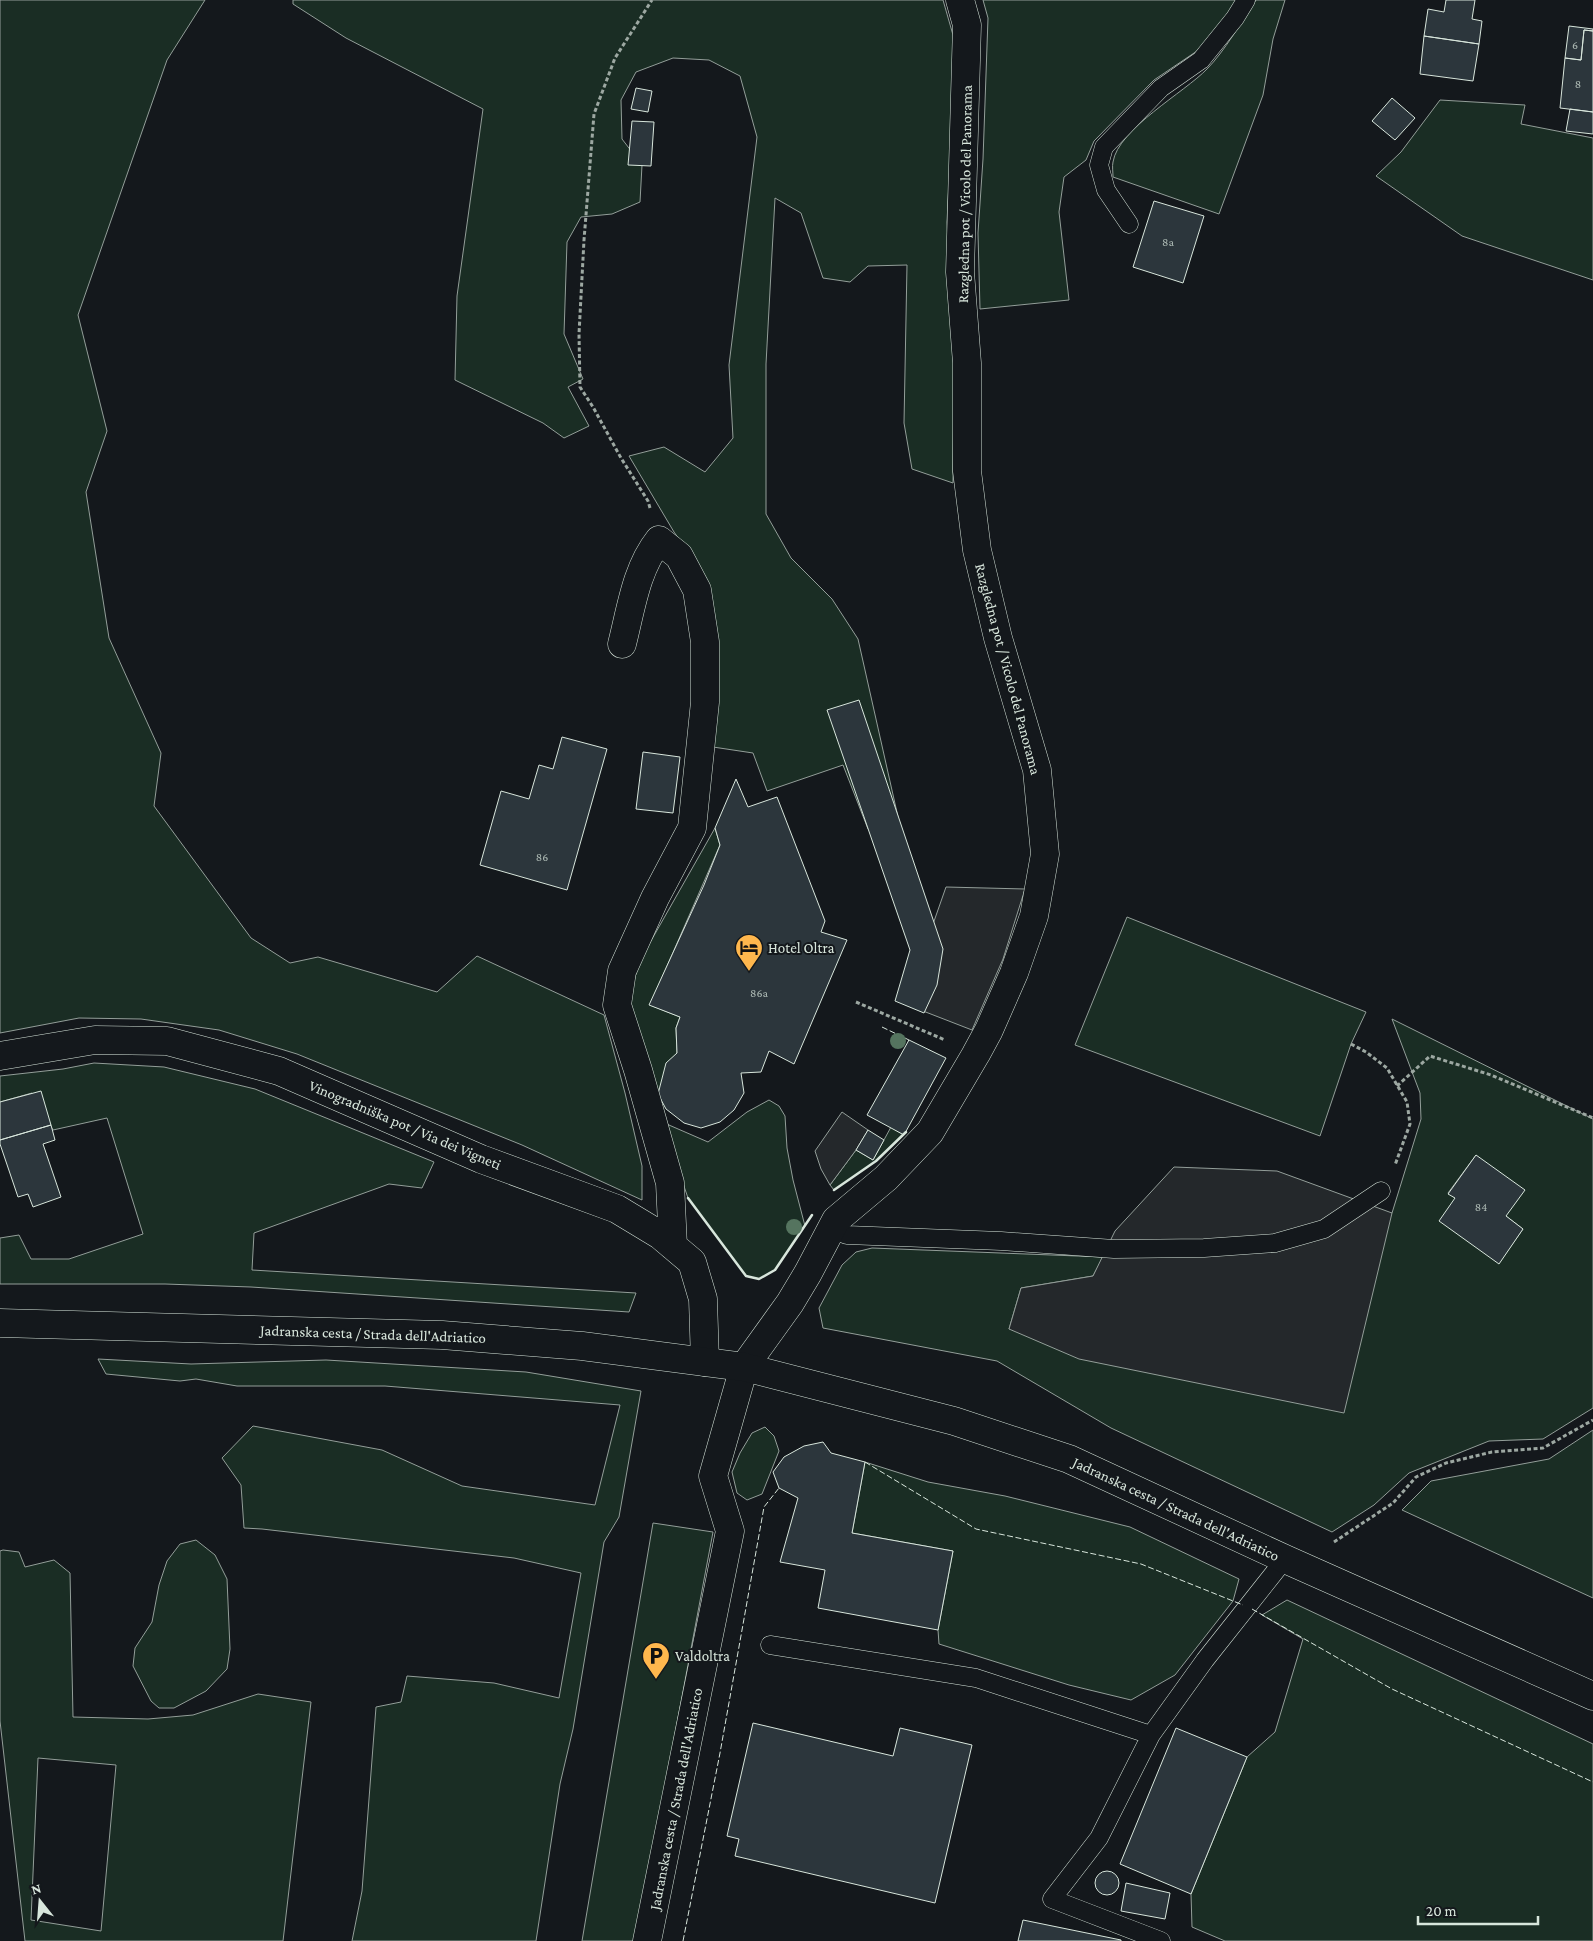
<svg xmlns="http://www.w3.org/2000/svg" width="1593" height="1941" viewBox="0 0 1593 1941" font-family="'Crimson Pro',serif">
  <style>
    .green { fill: #1a2d24; stroke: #939e99; fill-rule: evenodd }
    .parking { fill: #24282b; stroke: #939e99 }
    .building { fill: #2c363c; stroke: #d8e6dc }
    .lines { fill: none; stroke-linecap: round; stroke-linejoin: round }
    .service-casing { stroke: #d8e6dc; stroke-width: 19 }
    .minor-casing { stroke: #d8e6dc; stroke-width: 29 }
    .secondary-casing { stroke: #d8e6dc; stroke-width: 29 }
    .path { stroke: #9da8a2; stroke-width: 3; stroke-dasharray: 4 2.5; stroke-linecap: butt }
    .service { stroke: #14181c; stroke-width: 18 }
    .minor { stroke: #14181c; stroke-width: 28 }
    .secondary { stroke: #14181c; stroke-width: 28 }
    .fence { stroke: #d8e6dc; stroke-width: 1; stroke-dasharray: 6 2.5; stroke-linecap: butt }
    .wall { stroke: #d8e6dc; stroke-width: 2.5 }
    .tree { fill: #55745f }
    .labels { text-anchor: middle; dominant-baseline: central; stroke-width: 4; stroke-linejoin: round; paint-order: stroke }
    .number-label { font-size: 12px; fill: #adbab4 }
    .street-label { font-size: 15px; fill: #d8e6dc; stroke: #14181c }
    .poi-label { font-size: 15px; fill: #d8e6dc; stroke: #14181c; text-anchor: start }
  </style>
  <rect width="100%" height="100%" fill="#14181c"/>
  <path class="green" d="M0,0H205L167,60L78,315L107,431L86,492L109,638L161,753L154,806L251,938L290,963L318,957L437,992L477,956L604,1015L625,1093L642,1166V1200L522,1145L297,1054L219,1030L141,1019L79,1018L0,1033Z
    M293,0H943L953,35L954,83L947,222L954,373L953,483L912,469L904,423L907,265L868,266L850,282L823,278L801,213L775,198L766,364V514L791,558L832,599L858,639L898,817L868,829L843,765L767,791L753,753L713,747L694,561L674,532L629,456L664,447L705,472L733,438L729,365L757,137L740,76L709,60L673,58L636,72L621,100L622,139L642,165L640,202L612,214L581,217L567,242L564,334L583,379L568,387L589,426L564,438L543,423L455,380L457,296L483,109L346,38L293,4Z
    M983,0H1237L1227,17L1197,51L1154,80L1094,141L1086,160L1064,177L1059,212L1069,300L980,309L978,233L983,159L988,18Z
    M1256,0H1285L1273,39L1263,95L1219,214L1113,177C1113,172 1112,166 1113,162C1118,129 1185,92 1207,69C1224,52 1242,21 1256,0Z
    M1440,100L1525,105L1521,124L1593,138V280L1462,236L1376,176L1401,152Z
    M715,828L720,845L650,1005L680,1017L676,1028L677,1053L658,1094L629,1000L639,962Z
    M1127,917L1366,1012L1351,1044L1320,1136L1075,1045Z
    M1392,1019L1593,1119V1408L1543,1439L1489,1441L1409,1473L1374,1505L1332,1532L1111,1428L997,1361L823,1328L819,1308L842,1265L856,1252L872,1248L1103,1257L1093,1276L1021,1288L1009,1329L1392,1213L1421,1119L1420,1093ZM1476,1155L1506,1216L1523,1229L1499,1263L1455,1198L1448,1193Z
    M94,1063L164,1067L255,1089L434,1162L422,1188L389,1184L254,1233L252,1270L636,1293L629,1312L251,1287L165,1284H0V1238L19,1235L31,1259H69L143,1234L107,1118L53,1130L32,1093L0,1102V1076L63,1069Z
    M769,1100L779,1106L785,1116L787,1148L793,1180L805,1226L775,1270L759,1279L746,1276L688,1198L662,1122L708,1142L747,1112Z
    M891,1127L904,1135L876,1161L834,1190L830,1185L856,1150L873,1160Z
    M98,1359L191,1364L326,1360L526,1372L641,1391L619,1517L604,1542L573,1729L560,1784L536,1941H352L362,1891L376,1707L401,1702L407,1676L494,1683L559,1698L581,1573L514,1558L262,1529L244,1528L241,1485L222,1458L253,1426L382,1450L462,1486L595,1505L620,1405L385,1386H237L196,1379L180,1381L106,1374Z
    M765,1427L774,1436L779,1451L762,1494L747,1500L737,1493L732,1472L740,1453L752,1433Z
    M1593,1430V1598L1402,1510L1431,1481L1549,1459Z
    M865,1462L928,1482L1005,1496L1130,1527L1239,1579L1233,1601L1175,1675L1131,1700L1069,1685L939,1644L938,1630L953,1551L852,1533Z
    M653,1523L713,1532L636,1941H582Z
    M196,1540L215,1555L227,1579L230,1649L227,1669L206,1691L174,1708H159L151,1701L133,1666L135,1648L152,1622L159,1585L167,1561L180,1544Z
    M3,1550L19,1552L25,1567L54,1560L70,1573L73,1717L148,1719L193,1715L258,1694L311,1702L283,1941H25L0,1721V1551ZM38,1758L116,1765L101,1931L31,1920Z
    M1287,1600L1593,1744V1941H1225L1192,1927L1191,1894L1247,1757L1275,1732L1303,1639L1262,1615Z"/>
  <path class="parking" d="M946,887L1025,889L1003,959L972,1030L905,1004Z
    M842,1112L868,1130L856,1150L830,1185L821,1169L815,1151Z
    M1174,1167L1277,1171L1392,1213L1344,1413L1079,1359L1009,1329L1021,1288L1093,1276L1115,1231Z"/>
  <path class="building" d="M1446,0H1475L1472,19L1482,21L1479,44L1424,36L1428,9L1444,12Z
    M1569,26L1593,29V31L1584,30L1581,60L1565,58Z
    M1584,30L1593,31V112L1560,108L1565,58L1581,60Z
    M1424,36L1479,44L1473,81L1420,74Z
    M636,88L652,91L648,112L631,109Z
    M1392,98L1415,118L1395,140L1372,121Z
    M1570,109L1593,112V134L1566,131Z
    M632,121L654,122L651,166L628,165Z
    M1154,201L1204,216L1183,283L1133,267Z
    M859,700L943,949L937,985L924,1013L895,1001L910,950L827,710Z
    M562,737L607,749L567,890L480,865L501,791L529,799L539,765L553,769Z
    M643,752L680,757L673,813L636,809Z
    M736,779L748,807L777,797L825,921L821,932L847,940L794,1064L769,1051L761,1072L741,1073L744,1093L734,1110L720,1122L701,1128L684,1123L666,1109L658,1094L666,1063L677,1053L676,1028L680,1017L649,1005L704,885L720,845L715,828Z
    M909,1040L946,1058L904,1135L867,1115Z
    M41,1091L51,1125L0,1140V1102Z
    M51,1125L55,1140L43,1144L61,1197L33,1207L28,1194L18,1197L0,1144V1140Z
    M868,1130L884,1140L873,1160L856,1150Z
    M1476,1155L1525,1190L1506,1216L1523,1229L1499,1264L1439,1221L1455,1198L1448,1194Z
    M823,1442L831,1453L865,1462L852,1533L953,1551L938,1630L818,1608L825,1570L780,1562L798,1498L779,1488L773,1472L784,1457L804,1446Z
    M753,1723L893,1756L900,1728L972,1745L935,1903L735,1856L739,1839L727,1836Z
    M1176,1728L1247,1757L1191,1894L1120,1864Z
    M1095 1883a12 12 0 1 1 24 0a12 12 0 1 1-24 0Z
    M1126,1883L1170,1893L1165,1919L1121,1911Z
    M1023,1920L1121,1940V1941H1018Z"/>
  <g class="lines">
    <defs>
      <path id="service" d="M1129,224L1106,190L1099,165L1104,147L1161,88L1201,60L1235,18L1246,0
        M830,1229L847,1235L1001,1241L1114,1249L1204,1248L1275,1243L1324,1229L1381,1191
        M770,1645L976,1678L1151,1735
        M1161,1941L1052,1899L1099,1838L1151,1735L1205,1660L1285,1559"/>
      <path id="minor" d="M622,644C631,609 636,569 659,540L679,556L697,590L705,642V702L692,828L655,898L622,971L617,1005L638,1070L670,1183L673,1246
        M0,1056L95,1040L167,1041L279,1071L481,1159L617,1209L660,1235L692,1262L703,1299L705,1362
        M647,1941L730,1531L713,1476L744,1367L790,1303L808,1273L836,1220L886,1178L930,1132L976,1054L989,1030L1014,973L1034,916L1045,854L1037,770L998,638L977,550L967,471V363L960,272L967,25L960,0"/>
      <path id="secondary" d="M0,1323L442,1335L582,1346L744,1367L954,1421L1069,1459L1285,1559L1593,1696"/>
    </defs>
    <use href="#service" class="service-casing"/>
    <use href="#minor" class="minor-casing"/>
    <use href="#secondary" class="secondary-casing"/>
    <path class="path" d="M650,508L648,501L621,458L593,407L580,387L579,334L584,240L594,114L615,58L652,0
      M856,1002L945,1040
      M1351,1044L1366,1052L1387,1068L1407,1102L1410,1124L1395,1165
      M1397,1086L1430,1056L1491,1075L1593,1118
      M1334,1542L1393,1503L1416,1477L1446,1463L1492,1452L1543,1448L1593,1420"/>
    <use href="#service" class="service"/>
    <use href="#minor" class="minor"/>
    <use href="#secondary" class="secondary"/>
    <path class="fence" d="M882,1027L909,1040L907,1042
      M865,1462L976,1529L1141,1564L1243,1605
      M1252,1609L1392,1689L1593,1782
      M683,1941L720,1753L764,1507L779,1488"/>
    <path class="wall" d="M834,1190L876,1161L906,1132
      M688,1198L746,1276L759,1279L775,1270L812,1215"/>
  </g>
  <g class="tree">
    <circle cx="898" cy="1041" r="8"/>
    <circle cx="794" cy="1227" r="8"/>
  </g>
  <defs>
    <symbol id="hotel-pin" viewBox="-11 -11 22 30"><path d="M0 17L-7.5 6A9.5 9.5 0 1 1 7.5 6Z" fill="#ffb74d" stroke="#14181c"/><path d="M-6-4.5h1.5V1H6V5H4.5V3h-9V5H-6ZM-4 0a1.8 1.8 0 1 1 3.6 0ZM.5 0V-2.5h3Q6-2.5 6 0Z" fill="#111"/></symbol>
    <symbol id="parking-pin" viewBox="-11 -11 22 30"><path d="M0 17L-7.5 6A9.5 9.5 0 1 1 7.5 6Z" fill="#ffb74d" stroke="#14181c"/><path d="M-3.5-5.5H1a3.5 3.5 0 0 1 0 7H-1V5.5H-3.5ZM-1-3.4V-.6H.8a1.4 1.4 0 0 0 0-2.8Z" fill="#111"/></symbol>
  </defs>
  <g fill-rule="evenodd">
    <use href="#hotel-pin" x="733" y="932" width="32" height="43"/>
    <use href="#parking-pin" x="640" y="1640" width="32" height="43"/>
  </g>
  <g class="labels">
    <g class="number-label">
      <text x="1575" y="45">6</text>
      <text x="1578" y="84">8</text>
      <text x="1168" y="242">8a</text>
      <text x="542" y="857">86</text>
      <text x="759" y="993">86a</text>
      <text x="1481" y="1207">84</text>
    </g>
    <g class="street-label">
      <text transform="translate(965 194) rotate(-89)">Razgledna pot / Vicolo del Panorama</text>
      <text transform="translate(1008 669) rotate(75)">Razgledna pot / Vicolo del Panorama</text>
      <text transform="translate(405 1125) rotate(23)">Vinogradniška pot / Via dei Vigneti</text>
      <text transform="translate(373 1334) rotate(2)">Jadranska cesta / Strada dell'Adriatico</text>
      <text transform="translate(1176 1509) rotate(25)">Jadranska cesta / Strada dell'Adriatico</text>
      <text transform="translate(676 1799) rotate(-79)">Jadranska cesta / Strada dell'Adriatico</text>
    </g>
    <g class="poi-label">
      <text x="768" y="948">Hotel Oltra</text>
      <text x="675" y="1656">Valdoltra</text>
    </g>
  </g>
  <g transform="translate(40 1901) rotate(343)" stroke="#14181c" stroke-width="4" paint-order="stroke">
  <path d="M0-4L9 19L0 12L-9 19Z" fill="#d8e6dc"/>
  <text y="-8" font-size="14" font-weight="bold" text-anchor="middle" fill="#d8e6dc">N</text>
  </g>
  <path d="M1418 1916v8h120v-8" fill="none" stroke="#d8e6dc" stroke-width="2.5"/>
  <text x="1426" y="1916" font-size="15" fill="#d8e6dc" stroke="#14181c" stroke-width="4" paint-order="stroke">20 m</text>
</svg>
